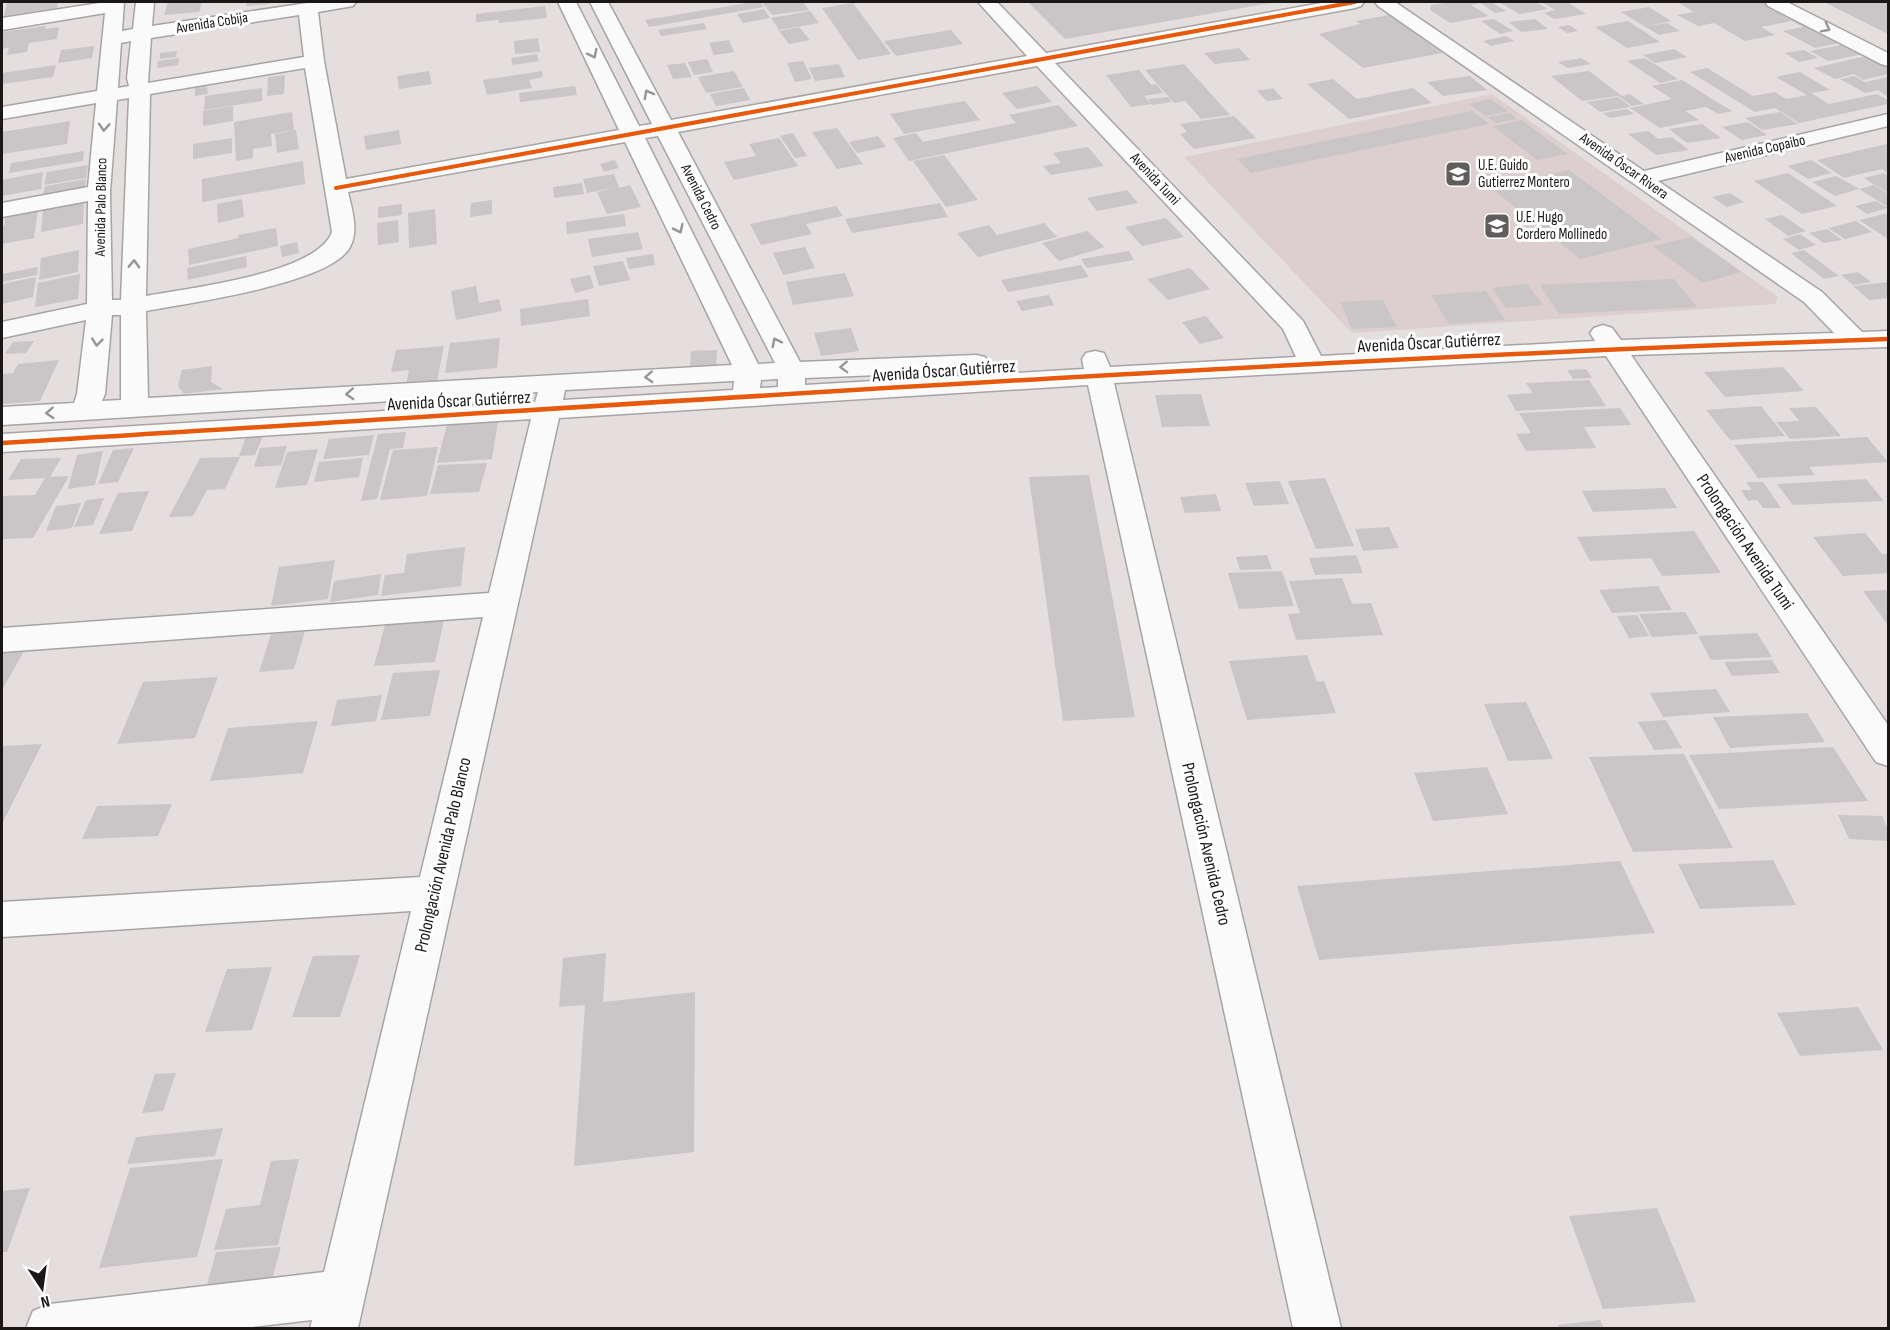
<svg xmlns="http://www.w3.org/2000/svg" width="1890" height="1330" viewBox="0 0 1890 1330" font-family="'Sofia Sans Condensed',sans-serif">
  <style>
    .built { fill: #ddcfcf }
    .building { fill: #cac5c6 }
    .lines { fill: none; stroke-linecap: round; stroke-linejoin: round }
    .street-casing { stroke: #a8a4a3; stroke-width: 3 }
    .street { fill: #fbfafa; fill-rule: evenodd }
    .cycleway-far1-casing { stroke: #fff; stroke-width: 6 }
    .cycleway-casing { stroke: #fff; stroke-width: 8 }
    .cycleway-far1 { stroke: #e8590c; stroke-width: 4 }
    .cycleway { stroke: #e8590c; stroke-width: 4.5 }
    .oneway { stroke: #969494 }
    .labels { text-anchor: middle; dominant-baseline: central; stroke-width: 6; stroke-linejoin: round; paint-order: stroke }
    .far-street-label { font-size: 15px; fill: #1b1717; stroke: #fff }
    .far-poi-label { font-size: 15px; fill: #1b1717; stroke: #fff; text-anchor: start }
    .street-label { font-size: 18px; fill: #1b1717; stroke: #fff }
  </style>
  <rect width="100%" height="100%" fill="#e4dede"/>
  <path class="built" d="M1492,94L1778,297L1775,304L1352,333L1184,157Z"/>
  <path class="building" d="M21,2H58L57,8L4,16L7,3Z
    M168,2H202L199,12L164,15Z
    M247,2H270L269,4L246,6Z
    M753,2H760L764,7L649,27L645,20Z
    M762,2H803L809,10L772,15Z
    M1028,2H1271V3L1065,39Z
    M1451,2H1491L1506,11L1495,13L1480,3L1471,5L1489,16L1450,23L1430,10L1431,5Z
    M1499,2H1536L1548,9L1519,14Z
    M1541,2H1567L1586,14L1554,19L1544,13L1555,10Z
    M1677,2H1767L1844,42L1815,48L1783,31L1803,27L1792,21L1761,27L1775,35L1745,41L1714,23L1698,26L1677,15L1694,12Z
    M1824,2H1888V34Z
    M853,3L891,54L858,60L822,8Z
    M545,6L547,18L499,23V20L476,22V14Z
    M1649,7L1671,21L1648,26L1667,23L1680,31L1659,35L1621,12Z
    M764,9L770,18L743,23L737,14Z
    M810,11L819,23L779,30L771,18Z
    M1389,15L1442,53L1363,68L1319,34L1360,24L1356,21Z
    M1494,19L1513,31L1500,34L1481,21Z
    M1535,19L1548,29L1521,32L1509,22Z
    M1628,21L1660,42L1627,48L1595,27Z
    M704,23L707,29L661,36L658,30Z
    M1569,25L1578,31L1567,33L1558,27Z
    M46,26L45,29L59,27L57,39L29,43L27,52L7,55L9,47L2,49V32Z
    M799,27L810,40L789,44L779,31Z
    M951,30L963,44L896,56L884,41Z
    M1506,36L1514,41L1491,46L1483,41Z
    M538,38L540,52L515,54L514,41Z
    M729,40L734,52L714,55L709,43Z
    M1846,44L1864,54L1828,61L1810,51Z
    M94,46L92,58L58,63L61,50Z
    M1239,48L1250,60L1215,64L1204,53Z
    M1674,49L1687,57L1655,63L1643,55Z
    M1804,50L1818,58L1799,62L1785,53Z
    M177,51L176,57L160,59V53Z
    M537,54L539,61L513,65L511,58Z
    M1870,55L1888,64V74L1863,80L1854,74L1835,79L1814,68Z
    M179,58L178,65L157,68L158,61Z
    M1581,58L1591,64L1568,68L1558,62Z
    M1645,58L1678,79L1660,83L1627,61Z
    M707,59L713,72L694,75L688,62Z
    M803,61L812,79L795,82L787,63Z
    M685,63L692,77L673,79L667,65Z
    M839,64L845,77L815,81L809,68Z
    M1184,64L1230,115L1201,119L1185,101L1174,103L1145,70Z
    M56,65L53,77L2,84V73Z
    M1707,68L1753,96L1775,92L1786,99L1807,95L1776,77L1800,72L1830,90L1811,93L1829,104L1877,94L1888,100V104L1799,123L1775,108L1755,112L1690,72Z
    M1139,70L1151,85L1156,84L1163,93L1144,96L1151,104L1131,107L1106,75Z
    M429,71L432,84L399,89L397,76Z
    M542,71L543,77L529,80L532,88L487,95L483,80Z
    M734,71L743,87L706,93L698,77Z
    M1589,71L1622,96L1630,94L1644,104L1632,106L1618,96L1582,101L1551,76Z
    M285,75L284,94L267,96L268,77Z
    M1470,76L1487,90L1443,96L1427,82Z
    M1854,76L1879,90L1865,93L1840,79Z
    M1888,77V97L1866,82Z
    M1333,79L1357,99L1413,88L1432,103L1349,119L1307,84Z
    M1682,80L1720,104L1733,111L1718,114L1706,107L1685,111L1699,120L1660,128L1630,108L1672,99L1652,86Z
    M207,86L208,94L195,96V87Z
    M575,86L577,95L520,102L519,93Z
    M1037,86L1052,102L1017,109L1002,93Z
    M262,88V101L204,110L205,96Z
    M744,88L750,100L716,106L710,94Z
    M1273,88L1283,99L1267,101L1257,91Z
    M1168,97L1172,102L1152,105L1148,99Z
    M1618,97L1631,107L1600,112L1587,102Z
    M1490,99L1508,111L1486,116L1469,104Z
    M965,101L980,120L904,134L890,114Z
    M1058,105L1078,126L909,161L893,138L916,133L923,142L1016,123L1009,115Z
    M233,106V121L203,126V111Z
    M1627,109L1634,114L1610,118L1603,113Z
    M1472,111L1489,124L1251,173L1237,159Z
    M292,112L294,130L271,134L272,146L253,149V158L236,161L234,122Z
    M1780,112L1798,124L1762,130L1745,118Z
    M1510,113L1517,119L1496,123L1488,117Z
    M1234,116L1256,138L1194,149L1180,134L1187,132L1180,124Z
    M1522,120L1567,154L1537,160L1493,126Z
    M70,121L67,144L2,154V132Z
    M1748,122L1767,135L1742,140L1722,127Z
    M1702,124L1721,138L1687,143L1669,129Z
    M837,128L863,164L837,169L812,132Z
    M296,130L299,149L277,153L275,134Z
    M399,130L401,144L366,150L364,136Z
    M1648,131L1658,139L1672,137L1689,150L1656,155L1628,134Z
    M793,133L807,156L795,158L780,136Z
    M878,136L886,147L857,153L849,142Z
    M232,138V153L193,159V144Z
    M779,138L798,166L734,180L724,162L756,156L749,144Z
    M1887,144L1888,173L1882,169L1844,178L1817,160Z
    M1088,147L1104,166L1051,175L1043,166L1061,163L1053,153Z
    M84,151L83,161L9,173L11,163Z
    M944,155L978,200L946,207L913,161Z
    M615,160L619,168L604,172L600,164Z
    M1811,160L1832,173L1808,179L1787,166Z
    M303,161L305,184L202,202V179Z
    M88,165L86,178L44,185L47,172Z
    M1569,170L1662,239L1580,259L1490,187Z
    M43,172L41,189L2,196V180Z
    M1788,173L1837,206L1802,214L1754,181Z
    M1884,173L1888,176V193L1864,178Z
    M614,174L619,188L630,185L641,207L607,214L597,192L617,187L587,193L583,179Z
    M1836,176L1859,189L1835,196L1812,182Z
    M86,179L85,191L42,198L45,186Z
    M582,183L584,194L554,198L553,187Z
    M1874,185L1888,194V207L1859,189Z
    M1127,190L1138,203L1097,211L1087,198Z
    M1730,193L1744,202L1727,207L1712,197Z
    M242,199L244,217L218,223L217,204Z
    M492,200V214L470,217L471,203Z
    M84,201L83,224L41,232L43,210Z
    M1876,201L1888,208L1867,214L1855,206Z
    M940,203L948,217L852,233L845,219Z
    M402,204V215L378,218V207Z
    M836,206L843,216L806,224L812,234L761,245L750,224Z
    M38,209L34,238L2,244V227L4,226L6,215Z
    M435,209L437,244L409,248L408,213Z
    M1888,213V239L1859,220Z
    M624,214L626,226L567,234L566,222Z
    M1782,215L1806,231L1788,236L1765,219Z
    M1166,218L1184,237L1142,246L1125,227Z
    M398,220L399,242L378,245L377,223Z
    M1856,221L1872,232L1845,239L1828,228Z
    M1044,223L1057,237L978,257L957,233L989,225L997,235Z
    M276,228L278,246L189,265L188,249L239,238L238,235Z
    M1827,229L1842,240L1824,243L1809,233Z
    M1087,231L1105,247L1059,261L1042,243Z
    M638,232L643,249L592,257L588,239Z
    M1800,234L1816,245L1799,250L1783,239Z
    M1691,237L1741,272L1703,283L1653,246Z
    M297,242L299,253L282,257L280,246Z
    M805,247L815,268L783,275L773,253Z
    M79,250L78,272L39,280L41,258Z
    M1804,250L1839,276L1824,279L1791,253Z
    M1129,251L1134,260L1087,268L1081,259Z
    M653,254L655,265L629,269L626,258Z
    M246,256L247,267L188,280L187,268Z
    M623,261L630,280L599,286L593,266Z
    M1081,265L1089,277L1008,292L1001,280Z
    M38,267L37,275L2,282V274Z
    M1190,268L1210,289L1168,300L1147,279Z
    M1858,272L1871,282L1853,285L1841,275Z
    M845,273L854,296L793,305L786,282Z
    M80,274L78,299L35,307L38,283Z
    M590,275L594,288L575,293L570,279Z
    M36,277L33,297L2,304V284Z
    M1674,279L1697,307L1559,314L1540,285Z
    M1888,282V298L1869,300L1853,286Z
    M1527,284L1543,305L1506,308L1492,288Z
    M476,286L479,303L499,299L502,311L456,320L451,291Z
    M1486,291L1505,320L1449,324L1431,295Z
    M1049,295L1054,305L1022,311L1016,301Z
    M588,299L590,316L521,326L520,309Z
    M1383,300L1397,327L1352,329L1340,302Z
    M1206,316L1224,338L1200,344L1182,322Z
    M851,328L859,351L821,356L814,333Z
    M500,338L497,368L445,373L450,343Z
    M34,341L26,353L5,354L13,342Z
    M444,346L437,382L406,385L409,370L391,372L396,350Z
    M717,350L716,366L690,367L691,351Z
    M59,360L40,401L2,404V374L13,373L18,364Z
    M212,366L211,382L223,389L184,394L178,386L182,370Z
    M1783,367L1804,391L1725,397L1704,372Z
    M1586,369L1592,378L1573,379L1567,370Z
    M1589,380L1606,406L1516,411L1507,395L1533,393L1526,383Z
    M1201,394L1210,426L1162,427L1155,395Z
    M1761,406L1785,436L1730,440L1706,410Z
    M1816,407L1841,436L1790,439L1776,422L1799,421L1789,408Z
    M1620,408L1631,425L1584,427L1596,448L1526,451L1516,434L1531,433L1519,413Z
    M498,421L492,459L437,463L447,424Z
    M406,432L403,448L390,449L377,499L361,501L378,434Z
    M374,435L369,455L323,459L329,439Z
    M263,436L255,455L239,456L246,437Z
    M1867,437L1888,462L1809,467L1815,475L1758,478L1734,445Z
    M287,446L281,465L254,467L260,448Z
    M438,447L427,496L380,500L393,450Z
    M134,448L118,482L98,484L113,450Z
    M318,449L307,485L275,488L287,452Z
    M103,451L95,485L68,489L77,455Z
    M240,457L225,489L207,490L193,516L169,517L200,458Z
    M61,458L50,477L69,476L33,538L2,539V496L35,495L45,478L8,480L21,459Z
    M363,458L359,477L314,482L319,462Z
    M487,463L479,492L430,494L438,465Z
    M1089,475L1135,717L1063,721L1029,477Z
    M1325,478L1354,546L1316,549L1288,481Z
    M1866,479L1884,501L1793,505L1777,484Z
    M1280,481L1289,504L1254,506L1245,483Z
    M1746,482H1763L1781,508H1763L1757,500L1748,501L1741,490H1752Z
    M1665,488L1677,508L1593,512L1582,491Z
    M149,491L132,531L99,534L118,493Z
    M1216,494L1221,511L1185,513L1180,497Z
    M104,498L93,525L74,527L86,500Z
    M81,503L72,528L46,531L56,506Z
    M1389,527L1399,548L1363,551L1355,529Z
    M1694,531L1721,573L1662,576L1651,558L1590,561L1577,537Z
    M1865,533L1882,554H1888V573L1843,576L1813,537Z
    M465,547L461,586L381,596L385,575L404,573L407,554Z
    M1267,555L1272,569L1240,570L1236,557Z
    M1356,555L1363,573L1315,575L1309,558Z
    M335,560L328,599L271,606L279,567Z
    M1282,571L1294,606L1239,609L1228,573Z
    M381,574L378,595L330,602L334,581Z
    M1342,578L1352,604L1371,603L1383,635L1296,640L1288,614L1300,613L1289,581Z
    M1658,586L1672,610L1612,613L1599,590Z
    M1888,590V625L1863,591Z
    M1685,612L1698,634L1652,637L1639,614Z
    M1637,615L1649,636L1629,638L1617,616Z
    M444,620L435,662L374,666L385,625Z
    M305,631L294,669L259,672L271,634Z
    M1757,633L1772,657L1711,660L1698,636Z
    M2,651H24L2,690Z
    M1307,655L1317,682L1324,681L1336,713L1247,720L1229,661Z
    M1772,660L1780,673L1732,676L1724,662Z
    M440,670L430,716L381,720L393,673Z
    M218,677L195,738L117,744L143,682Z
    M1716,689L1730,712L1663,717L1650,693Z
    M382,695L376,721L331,726L337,700Z
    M1526,702L1553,759L1508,761L1484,704Z
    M1807,713L1825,742L1730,748L1713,717Z
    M1666,720L1682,748L1654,750L1638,722Z
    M318,721L303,773L210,781L228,728Z
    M42,744L2,824V746Z
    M1833,747L1868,801L1719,809L1689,755Z
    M1684,754L1733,848L1633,852L1589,757Z
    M1487,767L1508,814L1433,821L1414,773Z
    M172,804L158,836L82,839L97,806Z
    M1838,815L1882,816L1888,830V841L1849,839Z
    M1773,860L1796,905L1700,909L1678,864Z
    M1620,861L1655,933L1319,960L1297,886Z
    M606,953L603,1002L695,992L694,1152L574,1166L585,1005L559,1007L563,958Z
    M360,955L340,1017H292L313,956Z
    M272,967L252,1030L205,1032L227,969Z
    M1858,1007L1883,1050L1800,1056L1777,1013Z
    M176,1073L163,1111L142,1113L155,1074Z
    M223,1128L215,1156L127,1164L136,1137Z
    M223,1159L197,1257L99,1268L130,1168Z
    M299,1159L278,1245L214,1250L226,1209L260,1205L271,1161Z
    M30,1188L7,1252H2V1191Z
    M1657,1208L1696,1302L1603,1309L1569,1216Z
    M281,1247L272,1279L207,1285L216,1252Z
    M1600,1320L1604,1328H1559L1558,1325Z"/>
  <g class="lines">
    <defs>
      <path id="street" d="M106,2H124L122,31L133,29L136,2H154L152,26L314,2H356L353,6L318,12L324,61L346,179L619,130L558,2H576L639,126L652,124L590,2H608L671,120L1027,56L978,2H997L1046,53L1327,2H1364L1361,6L1355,8L1055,63L1303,321L1321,356L1595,341L1590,333L1594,328L1603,325L1612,328L1621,340L1834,333L1804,302L1378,6L1375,2H1395L1644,171L1888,114V126L1658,181L1822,292L1862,332L1888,331V347L1631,355L1888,725V766L1876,762L1606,356L1114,383L1341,1328H1293L1088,385L559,418L358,1328H310L312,1320L243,1328H26L33,1311L50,1304L324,1272L411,911L2,937V902L420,877L483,617L2,652V628L489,593L531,419L2,452V434L535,402L538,392L2,425V407L74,403L77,394L86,320L2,338V322L87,304L88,201L2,217V203L88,187L96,103L2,119V107L97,91L105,13L2,30V18ZM299,15L304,57L148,83L151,38ZM131,41L127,78L129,86L118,88L121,43ZM1037,66L1283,329L1296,357L1110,367L1104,353L1095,351L1086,353L1082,359L1084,369L805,385V378L976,371L985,369L989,363L985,357L976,355L800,362L678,132ZM305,68L332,232C317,274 188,288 146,296L150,94ZM129,98L121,300H112L110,192L117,100ZM658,136L775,363L758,364L645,138ZM625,142L732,365L148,398L146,311C187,303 331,284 350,247C359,230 352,210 348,192ZM112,315H121V400L102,401L105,394ZM778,379V387L760,388L761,380ZM732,381H734L733,390L563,400L565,390Z
        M1765,2H1787L1888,53V66L1881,64L1768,6Z"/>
    </defs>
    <use href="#street" class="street-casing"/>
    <use href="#street" class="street"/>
    <defs>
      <path id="cycleway-far1" d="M336,188L1355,2"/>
      <path id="cycleway" d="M2,443C630,405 1259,360 1888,339"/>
    </defs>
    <use href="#cycleway-far1" class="cycleway-far1-casing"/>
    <use href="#cycleway" class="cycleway-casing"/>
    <use href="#cycleway-far1" class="cycleway-far1"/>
    <use href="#cycleway" class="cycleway"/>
  </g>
  <defs><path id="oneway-chevron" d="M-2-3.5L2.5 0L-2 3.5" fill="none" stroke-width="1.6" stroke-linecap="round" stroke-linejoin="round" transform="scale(1.5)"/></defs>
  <g class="oneway">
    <use href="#oneway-chevron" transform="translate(1826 28) rotate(27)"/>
    <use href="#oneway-chevron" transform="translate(593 54) rotate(63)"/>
    <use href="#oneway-chevron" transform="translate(648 94) rotate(-118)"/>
    <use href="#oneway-chevron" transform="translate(104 127) rotate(94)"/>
    <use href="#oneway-chevron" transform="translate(679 229) rotate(64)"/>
    <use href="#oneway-chevron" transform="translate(134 264) rotate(-88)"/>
    <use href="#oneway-chevron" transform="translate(97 342) rotate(96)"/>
    <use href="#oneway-chevron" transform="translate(776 342) rotate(-117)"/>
    <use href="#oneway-chevron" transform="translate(844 367) rotate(178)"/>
    <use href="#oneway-chevron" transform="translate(649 377) rotate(177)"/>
    <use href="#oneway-chevron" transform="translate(350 394) rotate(177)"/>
    <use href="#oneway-chevron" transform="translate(50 413) rotate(176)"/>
  </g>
  <defs>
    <symbol id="school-square" viewBox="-11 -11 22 22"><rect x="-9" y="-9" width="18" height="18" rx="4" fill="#615d5d" stroke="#fff"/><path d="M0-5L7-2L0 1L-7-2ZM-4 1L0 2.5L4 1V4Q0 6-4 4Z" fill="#fff"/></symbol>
  </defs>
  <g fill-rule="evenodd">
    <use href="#school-square" x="1443" y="159" width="30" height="30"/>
    <use href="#school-square" x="1482" y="211" width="30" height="30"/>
  </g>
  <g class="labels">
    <g class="far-street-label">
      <text transform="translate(212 23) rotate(-9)">Avenida Cobija</text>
      <text transform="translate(1765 149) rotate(-13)">Avenida Copaibo</text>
      <text transform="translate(1624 166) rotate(35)">Avenida Óscar Rivera</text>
      <text transform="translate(1155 179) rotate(47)">Avenida Tumi</text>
      <text transform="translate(701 197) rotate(63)">Avenida Cedro</text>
      <text transform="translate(101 207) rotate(-89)">Avenida Palo Blanco</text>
    </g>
    <g class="far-poi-label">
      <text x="1478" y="165">U.E. Guido<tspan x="1478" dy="17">Gutierrez Montero</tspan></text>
      <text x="1516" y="217">U.E. Hugo<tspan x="1516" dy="17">Cordero Mollinedo</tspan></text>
    </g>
    <g class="street-label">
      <text transform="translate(1429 343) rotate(-3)">Avenida Óscar Gutiérrez</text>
      <text transform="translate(944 371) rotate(-4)">Avenida Óscar Gutiérrez</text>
      <text transform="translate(459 401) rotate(-3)">Avenida Óscar Gutiérrez</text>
      <text transform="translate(1745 542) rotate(56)">Prolongación Avenida Tumi</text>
      <text transform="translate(1206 844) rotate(77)">Prolongación Avenida Cedro</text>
      <text transform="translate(443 855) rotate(-77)">Prolongación Avenida Palo Blanco</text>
    </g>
  </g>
  <rect width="1890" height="1330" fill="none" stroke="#1b1717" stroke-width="6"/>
  <g transform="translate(42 1288) rotate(167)" stroke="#ffffff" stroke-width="4.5" paint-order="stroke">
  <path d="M0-4.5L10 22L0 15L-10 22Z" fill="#1b1717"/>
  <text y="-9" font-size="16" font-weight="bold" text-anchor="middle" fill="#1b1717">N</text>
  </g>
</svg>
